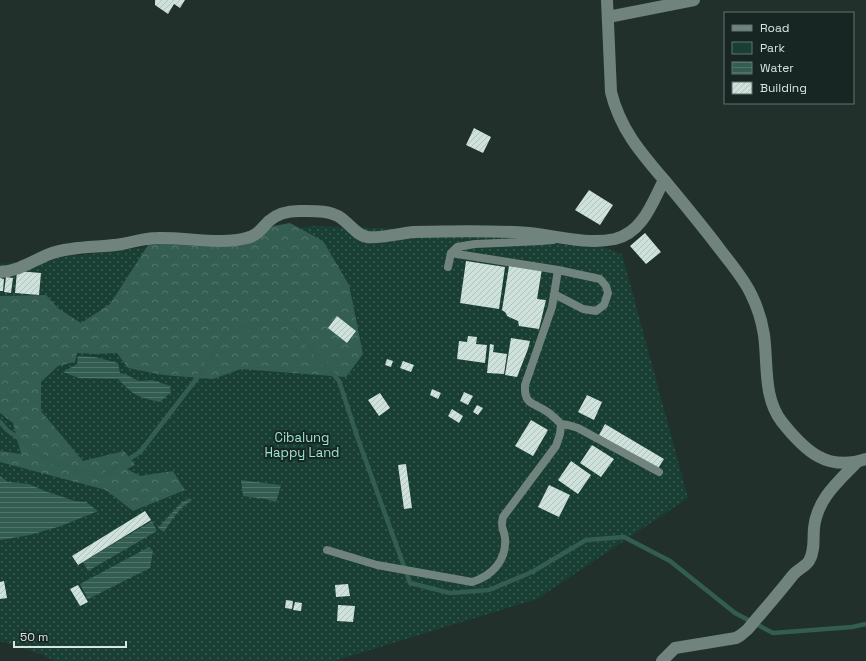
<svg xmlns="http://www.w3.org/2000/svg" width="866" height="661" viewBox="0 0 866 661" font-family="'Space Grotesk',sans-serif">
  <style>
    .green { fill: url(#green-dots) }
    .forest { fill: url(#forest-crowns) }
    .water { fill: url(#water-rules) }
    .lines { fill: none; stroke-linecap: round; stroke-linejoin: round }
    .stream { stroke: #345d51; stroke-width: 4.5 }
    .building { fill: url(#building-hatch) }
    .service { stroke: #71837d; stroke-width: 8 }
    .minor { stroke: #71837d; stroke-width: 12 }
    .tertiary { stroke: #71837d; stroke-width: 12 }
    .labels { text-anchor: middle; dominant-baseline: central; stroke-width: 4; stroke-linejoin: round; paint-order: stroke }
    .park-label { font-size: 13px; fill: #9ae4ce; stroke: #172622 }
  </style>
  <defs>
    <pattern id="green-dots" width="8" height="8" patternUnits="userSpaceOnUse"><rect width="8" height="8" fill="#193f35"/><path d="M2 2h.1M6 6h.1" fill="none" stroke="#3a5b52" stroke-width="1.8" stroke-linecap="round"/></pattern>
    <pattern id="forest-crowns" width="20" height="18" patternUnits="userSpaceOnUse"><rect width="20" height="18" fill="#355e52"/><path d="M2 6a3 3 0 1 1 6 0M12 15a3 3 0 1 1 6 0" fill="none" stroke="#52756a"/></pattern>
    <pattern id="water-rules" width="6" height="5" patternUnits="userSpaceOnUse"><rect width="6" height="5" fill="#345d51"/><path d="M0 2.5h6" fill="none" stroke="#51746a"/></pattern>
    <pattern id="building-hatch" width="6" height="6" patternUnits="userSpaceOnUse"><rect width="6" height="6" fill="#cee1da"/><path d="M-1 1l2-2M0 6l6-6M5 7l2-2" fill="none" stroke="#b2c2bc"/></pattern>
  </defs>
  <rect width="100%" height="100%" fill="#21302b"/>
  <path class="green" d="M314,226L441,230L585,241L622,254L688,498L537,599L334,661H55L43,655L0,641V264L90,254Z"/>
  <path class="forest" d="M290,223L323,241L349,285L363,354L346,377L241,369L213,379L163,375L128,368L117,353L96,354L77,353L75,362L58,366L41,382V411L83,461L124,451L135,465L127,469L140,476L173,471L185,490L133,511L106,490L0,462V451L21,454L13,423L0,413V296L46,295L59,309L81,323L110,304L152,239L226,237L253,230Z"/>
  <path class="water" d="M78,356L95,357L118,363L120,373L125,374L139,381L152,380L170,386L171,392L160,402C138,397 134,396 118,379L79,378L63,372L77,364Z
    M0,476L8,482L29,484L45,491L75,501L86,502L98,511L61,526L30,535L0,540Z
    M241,480L281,485L276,502L265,499L243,496Z
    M190,498L192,500C180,507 172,519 164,532L158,528L181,503Z
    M152,521L157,531L88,571L83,562Z
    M149,547L153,551L150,568L88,599L80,584Z"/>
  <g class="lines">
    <path class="stream" d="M0,422L7,430L50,461L101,477L140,452L201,373L226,334L260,323L290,324L339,381L358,439L410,583L450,593L489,590L532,572L586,540L624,537L670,561L735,613L773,633L852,627L866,624"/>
  </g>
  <path class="building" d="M155,0H185L180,8L174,4L168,14L155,5Z
    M474,128L491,137L483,153L466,145Z
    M589,190L613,205L600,225L575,210Z
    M645,233L661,252L646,264L630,246Z
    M466,261L505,267L499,309L460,303Z
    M509,266L542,269L537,299L546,300L539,329L519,326L518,321L507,316L506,313L502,310Z
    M17,271L41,273L39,295L15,293Z
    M6,277L13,278L11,293L4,292Z
    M0,278L4,279L3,291H0Z
    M337,316L356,331L347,343L328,328Z
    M468,336L477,337L476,344L487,345L485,363L457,359L459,341L467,342Z
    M511,338L530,341L528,349L517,377L505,375Z
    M490,344L494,345L493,352L507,354L504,374L487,373Z
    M387,359L393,361L391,367L385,365Z
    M403,361L414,365L411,372L400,368Z
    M432,389L441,393L438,399L430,395Z
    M464,392L473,396L468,405L460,401Z
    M380,393L390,408L379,416L368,400Z
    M587,395L602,402L594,420L578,412Z
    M477,405L483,408L478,415L473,412Z
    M452,409L463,416L459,423L448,416Z
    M531,420L548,430L533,456L515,446Z
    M605,424L664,459L657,470L599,435Z
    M592,445L614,459L601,477L580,463Z
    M571,461L591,475L578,494L558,480Z
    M406,464L412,508L404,509L398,465Z
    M549,485L570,495L559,517L538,507Z
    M145,511L151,520L78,565L72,556Z
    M4,581L7,598L0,599V582Z
    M348,584L350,596L336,597L335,585Z
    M78,585L88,602L80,606L70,589Z
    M286,600L293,601L292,609L285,608Z
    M295,602L302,603L301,611L293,610Z
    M338,605L355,606L353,622L337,621Z"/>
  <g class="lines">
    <path class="service" d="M451,253L558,270L600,279L606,286L608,293L604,305L596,311L583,309L554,294
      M448,267L451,253L457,247L475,244L541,241L553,240
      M561,424L568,425L578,428L659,472
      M327,550L377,565L472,582C492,576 507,560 505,538C504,528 500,529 503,517L556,446L560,434L561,424C557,420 553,416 549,413C535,402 524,407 525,385L552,307L558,270"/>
    <path class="minor" d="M608,17L694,0
      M0,272C18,271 31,262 47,255C54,252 63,250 71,249C88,246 105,247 122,244C133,242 145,238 157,238C184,237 222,245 247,238C257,236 262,228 269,221C278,213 289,211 299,211C313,211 330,210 341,218C350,224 356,235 367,237C379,239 401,233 414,232C452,231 491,230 529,233C557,236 587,245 615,239C643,232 652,203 664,180
      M662,661L675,648L736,638L741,635L748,629C763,611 779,593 793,575C798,569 805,567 809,561C815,551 813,539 814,528C817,499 838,482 857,462"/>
    <path class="tertiary" d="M607,0L611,92C620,129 641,153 665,181C685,205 704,228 722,252C732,265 744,279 751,294C757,306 762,322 764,335C768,364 763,398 782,422C805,451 827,472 866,459"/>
  </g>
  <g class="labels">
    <g class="park-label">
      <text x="302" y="437">Cibalung<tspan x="302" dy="15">Happy Land</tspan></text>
    </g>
  </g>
  <rect x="724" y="12" width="130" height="92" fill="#172622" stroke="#65726e"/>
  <rect x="732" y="25" width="20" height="6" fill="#71837d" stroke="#65726e"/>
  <text x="760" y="32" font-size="12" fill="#d9e3df">Road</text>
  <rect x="732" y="42" width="20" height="12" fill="#193f35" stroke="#65726e"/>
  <text x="760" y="52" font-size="12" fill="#d9e3df">Park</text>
  <rect x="732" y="62" width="20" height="12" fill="url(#water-rules)" stroke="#65726e"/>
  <text x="760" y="72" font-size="12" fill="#d9e3df">Water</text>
  <rect x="732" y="82" width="20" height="12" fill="url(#building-hatch)" stroke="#65726e"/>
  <text x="760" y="92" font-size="12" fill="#d9e3df">Building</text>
  <path d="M14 641v6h112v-6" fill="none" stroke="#d9e3df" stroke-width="2"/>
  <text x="20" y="641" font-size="12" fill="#d9e3df" stroke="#172622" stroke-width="3" paint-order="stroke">50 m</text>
</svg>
